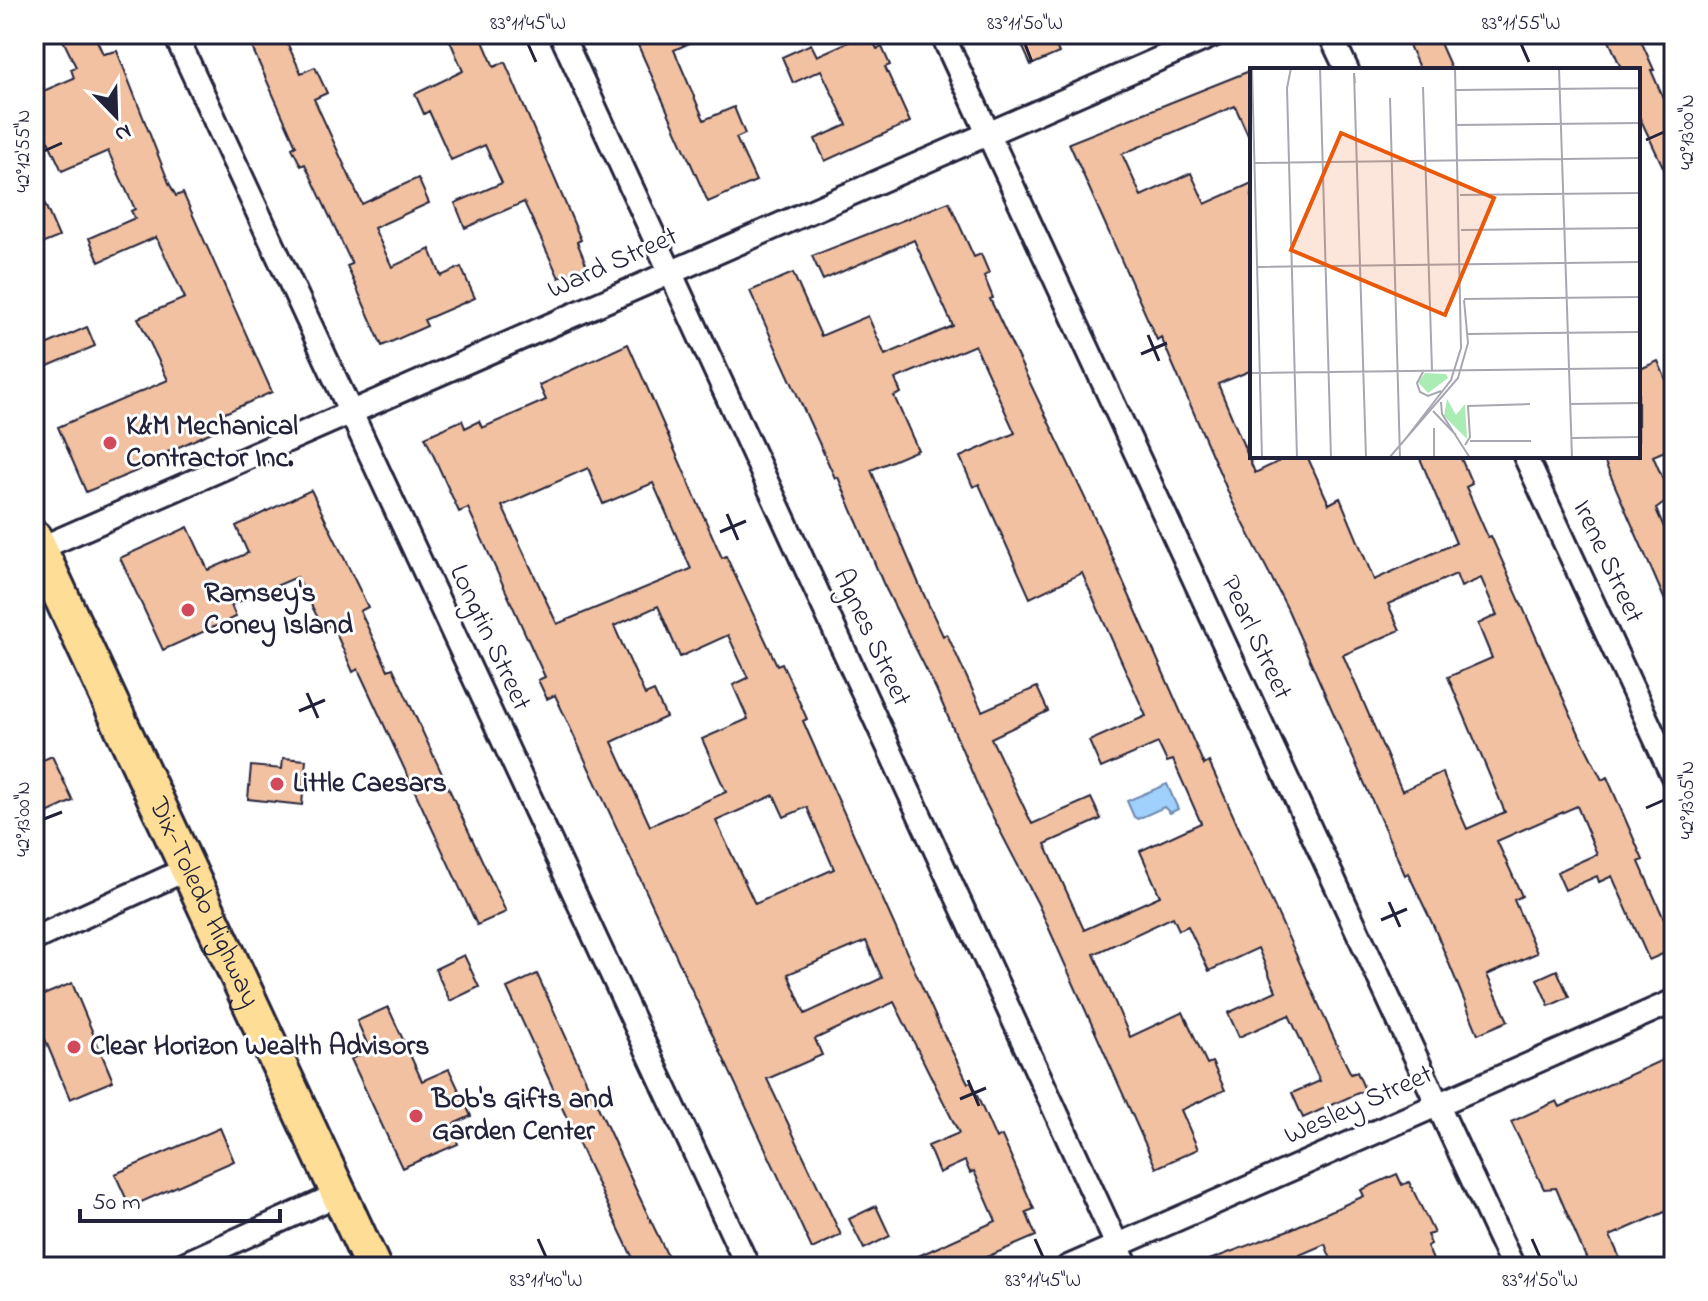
<svg xmlns="http://www.w3.org/2000/svg" width="1708" height="1301" viewBox="0 0 1708 1301" font-family="'Indie Flower',sans-serif">
  <style>
    .water { fill: #a0d0fc; stroke: #6e8aaf; stroke-width: 2 }
    .building { fill: #f1c1a1; stroke: #22223b; stroke-width: 2; fill-rule: evenodd }
    .lines { fill: none; stroke-linecap: round; stroke-linejoin: round }
    .street-casing { stroke: #22223b; stroke-width: 28 }
    .primary-casing { stroke: #22223b; stroke-width: 40 }
    .street { stroke: #fff; stroke-width: 22 }
    .primary { stroke: #fedd96; stroke-width: 34 }
    .ticks { fill: none; stroke: #22223b; stroke-width: 3 }
    .poi-dot { fill: #d1495b; stroke: #fff; stroke-width: 3 }
    .labels { text-anchor: middle; dominant-baseline: central; stroke-width: 6; stroke-linejoin: round; paint-order: stroke }
    .street-label { font-size: 28px; fill: #22223b; stroke: #fff }
    .poi-label { font-size: 28px; font-weight: bold; fill: #22223b; stroke: #fff; text-anchor: start }
    .inset-road { fill: none; stroke: #a7a7b1; stroke-width: 2 }
    .view { fill: #e8590c; fill-opacity: 0.15; stroke: #e8590c; stroke-width: 4 }
    .inset-edge { fill: none; stroke: #22223b; stroke-width: 4 }
    .neatline { fill: none; stroke: #22223b; stroke-width: 3 }
    .ticks-label { font-size: 20px; text-anchor: middle; fill: #22223b }
  </style>
  <rect width="100%" height="100%" fill="#fff"/>
  <filter id="ink" filterUnits="userSpaceOnUse"><feTurbulence type="fractalNoise" baseFrequency=".0125" numOctaves="2"/><feDisplacementMap in="SourceGraphic" scale="16" xChannelSelector="R" yChannelSelector="G"/><feConvolveMatrix kernelMatrix="1 2 1 2 8 2 1 2 1" color-interpolation-filters="sRGB"/></filter>
  <g filter="url(#ink)">
    <path class="water" d="M1167,784L1178,809L1170,813L1164,807L1138,819L1134,817L1127,801Z"/>
    <path class="building" d="M60,34H94L103,54L117,51L169,183L176,196L183,193L272,392L209,420L214,431L161,455L163,460L86,492L58,427L168,380L138,318L185,298L156,237L99,262L89,238L135,218L131,211L135,209L108,151L62,171L34,111V95L74,78L71,69L76,67Z
      M246,34H283L301,73L315,67L327,93L314,99L362,204L418,178L429,203L374,228L392,267L430,249L441,276L461,267L475,298L424,320L427,326L382,346L347,266L352,264L305,164L301,166L292,148L296,146Z
      M447,34H480L494,67L505,62L581,240L577,242L587,266L559,278L524,202L465,228L455,203L502,183L485,145L451,160L429,111L424,114L415,94L463,71Z
      M633,34H710L674,50L704,120L734,107L745,134L736,138L756,181L708,202Z
      M866,34H870L877,49L882,47L890,65L885,67L910,122L825,161L815,139L847,125L821,70L793,83L782,57L811,44L817,56Z
      M1017,34H1051L1059,53L1031,65Z
      M1404,34H1436L1452,70H1420Z
      M1606,34H1638L1654,70H1651L1674,123V190L1638,114V70H1622Z
      M1252,70V144L1235,106L1122,154L1141,196L1191,173L1205,204L1252,183V370L1218,384L1255,473L1290,456H1307L1329,504L1340,498L1374,580L1456,543L1419,456H1460L1472,484L1466,487L1488,537L1491,536L1580,736L1602,780L1607,777L1643,860L1639,862L1674,942V949L1649,960L1612,876L1599,882L1597,876L1565,890L1557,872L1597,854L1577,806L1497,841L1522,896L1514,900L1537,953L1487,975L1508,1021L1478,1034L1434,927L1408,873L1405,875L1287,608L1232,501L1161,337L1157,340L1069,143ZM1456,574L1461,587L1481,578L1497,615L1478,624L1492,658L1448,677L1505,812L1467,829L1442,772L1402,791L1343,655L1400,630L1388,604Z
      M34,179L59,237L34,247Z
      M949,202L974,257L981,254L989,273L984,276L993,298L990,299L1104,538L1204,765L1209,762L1340,1052L1351,1074L1357,1072L1365,1090L1303,1118L1292,1093L1320,1081L1289,1015L1239,1037L1228,1013L1276,991L1258,948L1209,971L1188,926L1179,930L1173,917L1094,954L1130,1037L1183,1012L1207,1064L1212,1062L1225,1090L1181,1110L1198,1149L1156,1168L1038,904L983,798L936,689L883,583L838,477L835,478L750,291L793,273L821,336L868,316L885,355L953,326L914,240L823,280L812,256ZM975,345L1015,433L960,457L973,487L979,484L1030,598L1082,573L1146,716L1089,741L1101,768L1158,743L1167,762L1173,760L1201,823L1140,851L1160,896L1084,930L1045,844L1101,819L1091,798L1032,824L991,738L1048,711L1037,687L982,711L947,634L943,636L919,584L871,470L918,450L894,396L901,393L895,379Z
      M87,327L95,346L34,372V350Z
      M628,344L722,558L726,556L777,665L782,663L807,719L803,721L810,737L941,1029L968,1083L971,1082L996,1139L1002,1136L1034,1209L1026,1212L1036,1236L963,1267H894L996,1221L974,1171L970,1173L965,1161L939,1173L928,1146L959,1133L894,1002L815,1039L822,1055L767,1079L841,1235L812,1249L555,695L547,699L538,680L545,677L468,508L459,512L425,437L462,420L465,428L479,421L482,428L546,400L539,385ZM588,468L603,504L653,483L691,569L557,624L502,506ZM658,606L680,657L728,635L748,678L733,685L748,719L702,739L726,792L650,826L612,742L666,717L654,691L645,695L614,626ZM774,795L784,817L807,807L834,869L755,904L716,821ZM866,941L882,978L805,1014L788,974Z
      M1658,361L1674,398V447L1653,456L1671,498L1656,509L1674,550V621L1602,456H1638V370Z
      M311,490L368,607L360,611L388,670L393,668L506,912L477,925L358,669L353,672L332,624L323,628L297,577L231,605L236,617L163,650L120,558L188,527L208,570L248,553L236,526Z
      M52,756L73,801L34,819V764Z
      M283,758L306,760L302,805L248,799L251,766L282,769Z
      M464,955L479,987L450,1001L435,969Z
      M1557,970L1569,997L1549,1006L1537,979Z
      M537,974L638,1194L673,1267H637L588,1164L507,988Z
      M72,983L113,1081L70,1099L34,1013V999Z
      M388,1007L422,1081L449,1069L471,1116L451,1125L458,1144L402,1168L351,1059L370,1050L357,1021Z
      M1662,1060L1674,1087V1208L1610,1236L1624,1267H1590L1556,1188L1544,1189L1511,1122L1557,1101L1560,1107Z
      M220,1128L234,1161L130,1207L115,1174Z
      M1397,1174L1402,1185L1409,1182L1434,1233L1427,1235L1431,1244L1427,1246L1436,1267H1334L1325,1244L1272,1267H1191L1291,1229L1364,1196L1361,1190Z
      M876,1206L890,1236L864,1249L849,1219Z"/>
    <g class="lines">
      <defs>
        <path id="street" d="M175,34L748,1267
          M561,34L1127,1267
          M942,34L1513,1267
          M1330,34L1347,70
          M1525,456L1674,779
          M34,551L1216,34
          M34,939L187,869
          M177,1267L339,1194
          M1068,1267L1674,1001"/>
        <g id="primary">
          <path id="s1" d="M34,538L373,1267"/>
        </g>
      </defs>
      <use href="#street" class="street-casing"/>
      <use href="#primary" class="primary-casing"/>
      <use href="#street" class="street"/>
      <use href="#primary" class="primary"/>
    </g>
  </g>
  <path class="ticks" d="M528,44L536,62M1025,44L1032,62M1521,44L1529,62M1646,140L1664,132M44,151L62,143M1148,335L1159,361M1141,354L1167,343M727,514L738,540M720,532L746,521M307,693L318,718M299,711L325,700M1646,808L1664,800M44,819L62,812M1389,902L1400,927M1381,920L1407,909M968,1080L979,1106M960,1099L986,1088M538,1239L546,1257M1035,1239L1043,1257M1532,1239L1540,1257"/>
  <g class="poi-dot">
    <circle cx="110" cy="443" r="8"/>
    <circle cx="188" cy="610" r="8"/>
    <circle cx="277" cy="784" r="8"/>
    <circle cx="74" cy="1047" r="8"/>
    <circle cx="416" cy="1116" r="8"/>
  </g>
  <g class="labels">
    <g class="street-label">
      <text transform="translate(613 264) rotate(-24)">Ward Street</text>
      <text transform="translate(1607 562) rotate(65)">Irene Street</text>
      <text transform="translate(489 638) rotate(65)">Longtin Street</text>
      <text transform="translate(871 638) rotate(65)">Agnes Street</text>
      <text transform="translate(1255 638) rotate(65)">Pearl Street</text>
      <text stroke="none"><textPath href="#s1" startOffset="402">Dix-Toledo Highway</textPath></text>
      <text transform="translate(1359 1106) rotate(-24)">Wesley Street</text>
    </g>
    <g class="poi-label">
      <text x="126" y="427">K&amp;M Mechanical<tspan x="126" dy="32">Contractor Inc.</tspan></text>
      <text x="204" y="594">Ramsey's<tspan x="204" dy="32">Coney Island</tspan></text>
      <text x="293" y="784">Little Caesars</text>
      <text x="90" y="1047">Clear Horizon Wealth Advisors</text>
      <text x="432" y="1100">Bob's Gifts and<tspan x="432" dy="32">Garden Center</tspan></text>
    </g>
  </g>
  <g transform="translate(1250 68)">
    <rect width="390" height="390" fill="#fff"/>
    <path d="M175,305L196,306L198,310L178,325L168,314ZM197,331L206,347L215,336L217,371L194,348Z" fill="#abecb5"/>
    <path class="inset-road" d="M2,0L12,390M41,0L37,20L47,390M70,0L81,390M309,0L322,390M389,0L390,42M105,15L104,5L116,390M173,19L182,302M206,22L390,20M140,30L150,390M207,57L390,55M5,95L390,90M210,127L390,125M211,162L390,160M8,199L390,194M214,231L390,229M218,266L390,264M174,302L167,315L170,324L178,328L191,323M0,305L390,300M191,334L192,346L220,390M320,336L390,335M183,343L206,367M184,360V390M322,370L390,369M220,373H281M153,374L201,312L211,280L205,0M215,377L220,369L218,338L280,336M139,390L208,310L218,275L214,232"/>
    <path class="view" d="M91,65L244,130L195,247L41,182Z"/>
    <rect width="390" height="390" class="inset-edge"/>
  </g>
  <rect width="1708" height="1301" fill="none" stroke="#fff" stroke-width="88"/>
  <g transform="translate(116 116) rotate(157)" stroke="#ffffff" stroke-width="6" paint-order="stroke">
  <path d="M0-6L14 30L0 20L-14 30Z" fill="#22223b"/>
  <text y="-12" font-size="22" font-weight="bold" text-anchor="middle" fill="#22223b">N</text>
  </g>
  <path d="M80 1209v12h200v-12" fill="none" stroke="#22223b" stroke-width="4"/>
  <text x="92" y="1209" font-size="24" fill="#22223b" stroke="#ffffff" stroke-width="6" paint-order="stroke">50 m</text>
  <rect x="44" y="44" width="1620" height="1213" class="neatline"/>
  <g class="ticks-label">
    <text x="528" y="29">83°11'45"W</text>
    <text x="1025" y="29">83°11'50"W</text>
    <text x="1521" y="29">83°11'55"W</text>
    <text transform="translate(1686 132) rotate(-90)" y="7">42°13'00"N</text>
    <text transform="translate(22 151) rotate(-90)" y="7">42°12'55"N</text>
    <text transform="translate(1686 800) rotate(-90)" y="7">42°13'05"N</text>
    <text transform="translate(22 819) rotate(-90)" y="7">42°13'00"N</text>
    <text x="546" y="1286">83°11'40"W</text>
    <text x="1043" y="1286">83°11'45"W</text>
    <text x="1540" y="1286">83°11'50"W</text>
  </g>
</svg>
